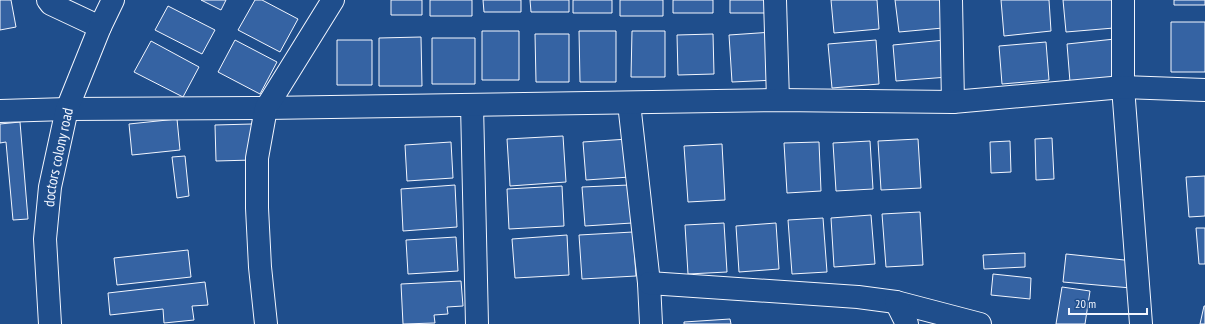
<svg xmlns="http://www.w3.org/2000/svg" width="1205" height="324" viewBox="0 0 1205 324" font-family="'PT Sans Narrow',sans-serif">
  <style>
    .building { fill: #3563a3; stroke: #f2f6ff }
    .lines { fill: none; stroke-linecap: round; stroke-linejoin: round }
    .minor-casing { stroke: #f2f6ff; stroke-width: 24 }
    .minor { stroke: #1f4e8c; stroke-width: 22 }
    .labels { text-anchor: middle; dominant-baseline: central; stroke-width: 3; stroke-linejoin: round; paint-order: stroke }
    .street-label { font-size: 15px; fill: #f2f6ff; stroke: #1f4e8c }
  </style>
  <rect width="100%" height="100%" fill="#1f4e8c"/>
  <path class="building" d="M0,0H11L16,27L0,30Z
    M201,0H226L221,10Z
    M255,0H262L298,19L280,52L238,30Z
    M391,0H422V15H391Z
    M430,0H472V16H430Z
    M483,0H521V12H484Z
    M530,0H569V12H531Z
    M573,0H612V13H573Z
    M620,0H663V16H620Z
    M673,0H713V13H673Z
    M730,0H772V13H730Z
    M831,0H877L879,29L834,33Z
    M895,0H940L943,28L899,32Z
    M1001,0H1049L1051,31L1004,36Z
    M1063,0H1112L1114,28L1066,32Z
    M1174,0H1205V5H1174Z
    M168,6L215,30L202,54L155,30Z
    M1171,22H1205V72H1171Z
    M482,31H519V80H482Z
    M579,31H616V82H580Z
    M632,31H665V77H631Z
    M773,32L776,80L732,82L729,35Z
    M535,34H569V82H536Z
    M713,34L714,74L678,75L677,35Z
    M421,37L422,86H379V38Z
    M432,38H475V84H432Z
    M1115,39L1118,78L1070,82L1067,44Z
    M235,40L277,62L260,94L218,72Z
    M337,40H372V85H337Z
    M876,40L879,84L832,88L828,44Z
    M945,40L948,77L896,81L893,45Z
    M151,41L199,67L183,97L134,72Z
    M1046,42L1049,80L1002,84L999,46Z
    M177,119L180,150L132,155L129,124Z
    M20,122L28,219L13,220L6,142L0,143V124Z
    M252,124L253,160L216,161L215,125Z
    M563,136L566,182L510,186L507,139Z
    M1052,138L1054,179L1036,180L1035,139Z
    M628,139L630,177L586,180L583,142Z
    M918,139L921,188L881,190L878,141Z
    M870,141L873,189L836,191L833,143Z
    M1010,141L1011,172L991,173L990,142Z
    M451,142L453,178L407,181L405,145Z
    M819,142L821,191L787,193L784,143Z
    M722,144L725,200L688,202L684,146Z
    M185,156L189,196L177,198L172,157Z
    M1205,176V216L1189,217L1186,177Z
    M455,185L457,227L403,231L401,189Z
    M629,185L632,223L585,226L582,187Z
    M562,186L564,226L509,229L507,189Z
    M920,212L923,265L886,267L882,214Z
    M871,215L875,264L834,267L831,218Z
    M823,218L827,272L792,274L788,220Z
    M724,223L727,272L688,274L685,225Z
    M776,223L779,269L739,272L736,226Z
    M1196,228H1205V264H1199Z
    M633,232L636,276L582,279L579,235Z
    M567,235L569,275L515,278L512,239Z
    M456,237L458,271L408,274L406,240Z
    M188,250L191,277L117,285L114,258Z
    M1025,253V267L984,269L983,255Z
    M1066,254L1134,261L1131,288L1063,282Z
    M993,274L1031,278L1030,299L991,295Z
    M461,281L463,306L447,307L448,314L434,315L435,323L403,324L401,284Z
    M205,282L208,305L192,306L194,320L164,323L163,309L110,315L108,293Z
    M1062,287L1090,291L1085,324H1056Z
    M1204,306H1205V324H1200Z
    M730,319L731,324H684V322Z"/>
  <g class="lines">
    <defs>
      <g id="minor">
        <path d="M48,0L51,4L100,27"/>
        <path d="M775,0L778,100"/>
        <path d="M951,0L953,102"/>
        <path d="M1123,0V87L1141,324"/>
        <path d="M629,103L649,283L651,324"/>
        <path d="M472,105L477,324"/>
        <path d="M0,111L67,109L266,108L778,100L953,102L1123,87L1205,90"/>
        <path d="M649,283L858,297L896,302L980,324"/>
        <path d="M896,302L907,324"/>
        <path id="s1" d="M50,324L45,239L50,187L67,109L100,27L113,0"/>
        <path d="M266,324L260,267L257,208V158L266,108L333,0"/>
      </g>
    </defs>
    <use href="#minor" class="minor-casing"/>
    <use href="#minor" class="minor"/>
  </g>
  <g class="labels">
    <g class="street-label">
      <text stroke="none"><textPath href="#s1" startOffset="168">doctors colony road</textPath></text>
    </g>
  </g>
  <path d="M1069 308v6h78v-6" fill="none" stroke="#f2f6ff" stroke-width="2"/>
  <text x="1075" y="308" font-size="12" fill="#f2f6ff" stroke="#1f4e8c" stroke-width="3" paint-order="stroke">20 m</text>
</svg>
